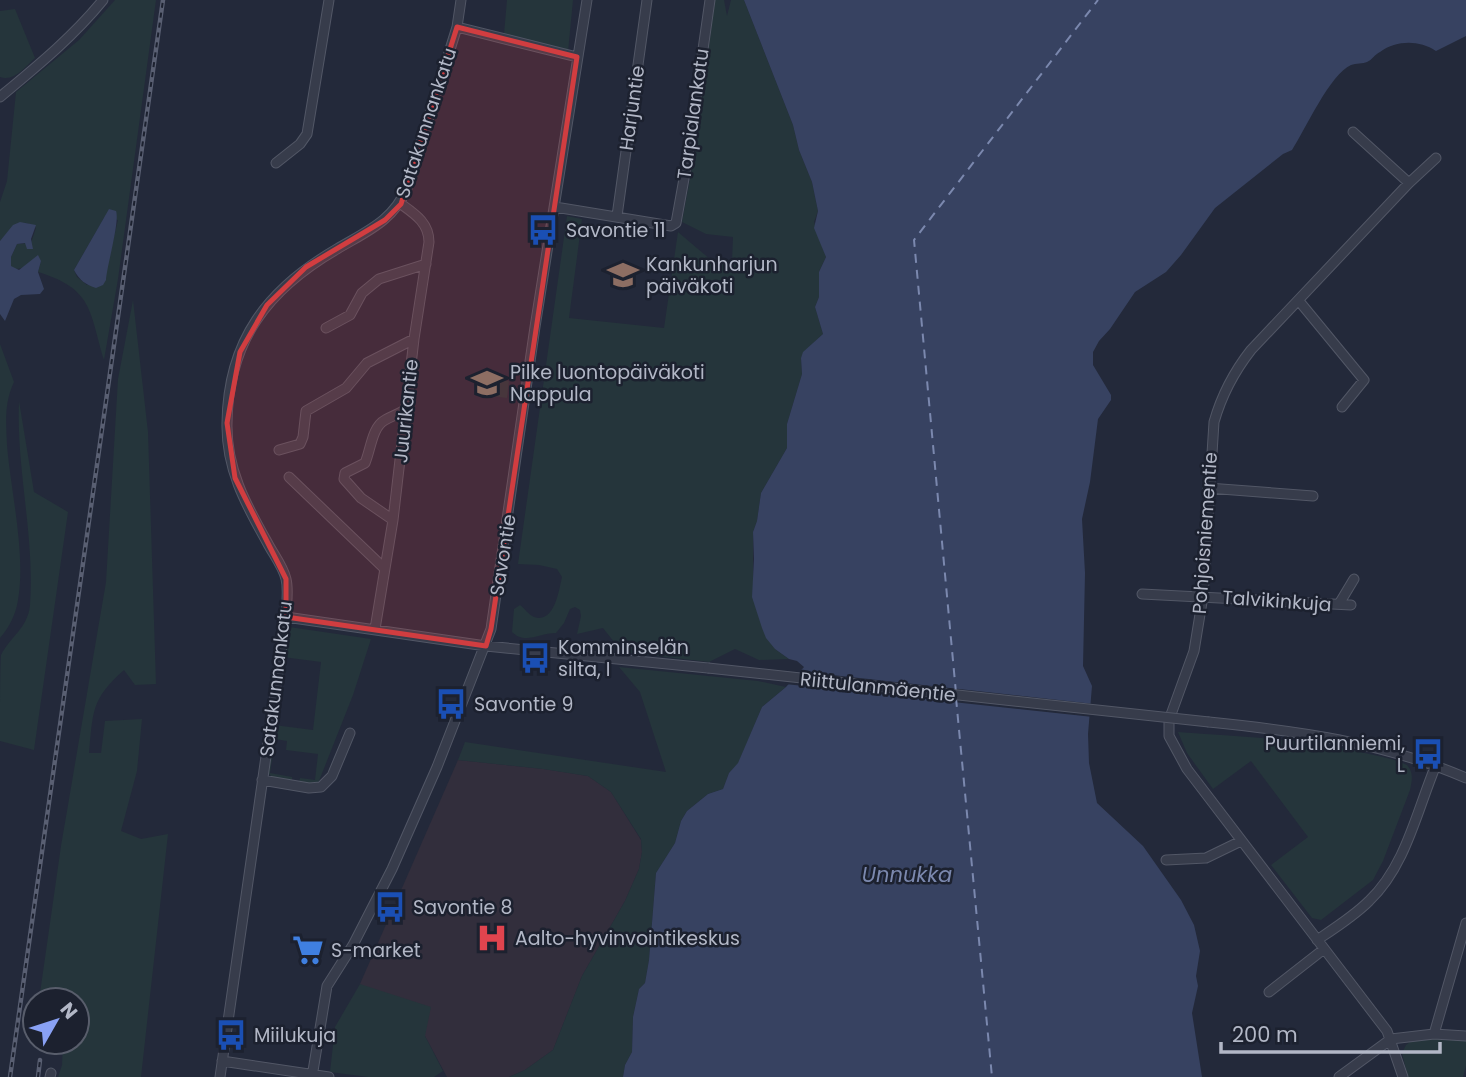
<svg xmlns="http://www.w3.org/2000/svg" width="1466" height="1077" viewBox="0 0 1466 1077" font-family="Poppins,sans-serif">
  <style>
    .medical { fill: #322e3c }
    .green { fill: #25353b; fill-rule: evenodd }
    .water { fill: #374261 }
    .pier { fill: #23293a }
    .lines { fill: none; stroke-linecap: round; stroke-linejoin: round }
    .ferry { stroke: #7b88ae; stroke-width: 2; stroke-dasharray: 9 7; stroke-linecap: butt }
    .minor-casing { stroke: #525766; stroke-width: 11 }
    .minor { stroke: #373c4b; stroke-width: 9 }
    .rail-casing { stroke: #595f72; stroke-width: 4.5 }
    .rail { stroke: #1c212f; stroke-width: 2; stroke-dasharray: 5; stroke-linecap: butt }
    .minor-bridge-casing { stroke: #525766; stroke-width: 11; stroke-linecap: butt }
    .minor-bridge { stroke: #373c4b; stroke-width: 9 }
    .marked { fill: #d13d40; fill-opacity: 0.2; stroke: #d13d40; stroke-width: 5; stroke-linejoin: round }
    .labels { text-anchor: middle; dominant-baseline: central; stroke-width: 5; stroke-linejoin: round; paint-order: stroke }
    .street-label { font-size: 19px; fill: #b2b7c6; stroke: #1c212f }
    .poi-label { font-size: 19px; fill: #b2b7c6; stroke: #1c212f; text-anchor: start }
    .water-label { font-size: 21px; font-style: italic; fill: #7b88ae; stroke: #1c212f }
  </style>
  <rect width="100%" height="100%" fill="#23293a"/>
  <path class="medical" d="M458,760L544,769L588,776L611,792L641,840L642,852L639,869L625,901L582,976L553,1050L525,1070L509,1077H447L425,1036L360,984Z"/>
  <path class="green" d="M115,0H156L118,279L104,360C89,310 93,289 38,272L41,261C31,262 23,270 13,269L11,266V257L17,244L31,243L36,228C19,215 12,229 0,241V202L7,181L16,92L79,40ZM104,218L118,220L107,267L87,285L77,277L74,270Z
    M507,0H573L568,52L504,34Z
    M715,0H724L727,16L731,0H744L793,125L799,150L812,182L818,211L814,222L826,257L819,272V297L815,307L823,334L804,352L801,358L802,374L787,424V448L761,493L757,521L753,532V578L775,649L789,659L759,660L735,649L709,662L622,652L603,628L577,634L581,616L580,610L575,607L570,609L564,623L556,633C539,633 525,645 512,632L514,609L520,605C524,608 529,615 534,617C555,624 559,589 562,577L557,569L539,565L518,564L567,216L582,219L569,318L664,328L678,232L711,260L732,261L733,237L706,234L682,222L694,157Z
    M15,9L35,58C25,67 14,82 0,77V11Z
    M133,300L148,432L156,684L135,685L124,670C91,699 93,712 89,753H101L105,721L142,719L137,771L121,831L141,839L168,834L141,1077H58L62,1065L63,1042H77V1000H39L61,846L106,582L118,379Z
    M0,344L14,382C4,403 6,423 7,445C11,493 26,554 18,600C16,614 9,628 0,638Z
    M479,377L509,381L507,398L477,394Z
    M19,401L34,492L68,512L34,750L0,741C0,727 0,663 1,655C10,637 28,628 30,605C35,537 16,469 19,401Z
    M289,627L371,639L353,695L319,781L313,784L299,782L300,778L315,780L318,754L286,750L287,741L275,739L270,773L292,777V781L273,778L267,772L274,725L313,730L321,662L283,657Z
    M619,667L758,681L786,687L762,707L738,764L729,773L723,789L708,794L687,811L681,821L675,843L656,873L649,960L645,983L639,989L633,1017L632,1052L625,1065L623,1077H509L525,1070L553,1050L582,976L625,901L639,869L642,852L641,839L611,792L588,776L543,769L458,760L465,742L666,772L640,692Z
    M1178,732C1239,737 1300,738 1360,752C1376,756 1393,758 1407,765C1414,773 1412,780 1410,790L1383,861L1373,880L1321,920L1312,918L1271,865L1308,837L1251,761L1213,789L1187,753Z
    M360,984L431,1007L425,1036L443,1071L434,1077H368L330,1072L335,1027Z
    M1415,1038L1466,1040V1066L1463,1077H1408L1402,1053L1406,1045Z"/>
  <path class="water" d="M744,0H1466V36L1436,51C1419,40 1397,40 1380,52C1375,54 1372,60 1367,62C1363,64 1356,63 1351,65C1330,74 1305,130 1292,150L1283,154L1215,208L1181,255L1166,272L1135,292L1110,329L1099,341L1093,352V365L1111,395V400L1098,419L1090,482L1082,519L1085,573L1083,666L1092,686L1088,734L1089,763L1097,803L1143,846L1181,900L1194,925L1200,951L1196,976L1198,986L1192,1013L1202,1077H623L625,1065L632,1052L633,1017L639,989L645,983L649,960L656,873L675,843L681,821L687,811L708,794L723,789L729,773L738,763L762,707L786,687L804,667L797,661L789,659L775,649L766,638L762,628L752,597L754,559L753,532L757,521L761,493L787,448V424L802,374L801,358L803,352L823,334L815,307L819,297V272L826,257L814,228L818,211L812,182L799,150L793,125Z
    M109,209L116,211C120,221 107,265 106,280L103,285L96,288C86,285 79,280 74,270Z
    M20,222L36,225L31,239L33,249H27L25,243L17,244L11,257V266L19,270L38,255L41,261L38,272L44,289L40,294L21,295L14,299L5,321L0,314V241L13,225Z"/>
  <path class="pier" d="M796,671L1094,704L1093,717L785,684Z"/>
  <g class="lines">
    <path class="ferry" d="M956,693L914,240L1098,0
      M956,698L992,1077"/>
    <defs>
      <path id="minor" d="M457,27L577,57
        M0,97C36,67 73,37 103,0
        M1353,132L1409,183
        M276,163L300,144L307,134L329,0
        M555,207L671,226L676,223L687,162L710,0
        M617,216L647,0
        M1299,301L1364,380L1342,407
        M326,328L350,315L362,293L379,279L426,264
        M279,450L300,444L303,437L306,411L346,388L367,363L414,339
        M289,477L385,569
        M1208,488L1313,496
        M393,520L361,498L344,479L345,473L365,463C371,449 372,427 385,420C392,416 399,414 406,409
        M1142,594L1351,605
        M1339,604L1354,579
        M286,617L486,646L708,668
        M375,629L393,520L414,339L429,242C429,223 415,214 401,204
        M1209,722C1297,731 1383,742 1466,778
        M262,780L309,788L321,787L332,776L350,733
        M1166,860L1206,858L1241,841
        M1317,940C1335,928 1354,916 1369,901C1406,866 1417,810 1436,765
        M1269,992L1324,949
        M1434,1034L1466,923
        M222,1061L329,1077
        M50,1077L51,1073
        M220,1077L286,617C286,605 289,591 286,579C283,566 273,554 267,542C245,503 226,468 227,423C228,340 268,289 337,249C367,231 393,221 407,188L457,27L461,0
        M312,1077L327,986L353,945L392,869L437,767L491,629L535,327L587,0
        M1339,1077L1391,1039L1434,1034L1466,1036
        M1403,1077L1387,1031L1187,769L1169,736V720L1194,651L1203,596L1214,422C1222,394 1233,373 1251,350L1409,183L1436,158"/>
    </defs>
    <use href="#minor" class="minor-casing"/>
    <use href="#minor" class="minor"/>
    <defs>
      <path id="rail" d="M10,1077L163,0
        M38,1077L40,1060"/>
    </defs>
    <use href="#rail" class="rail-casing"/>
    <use href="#rail" class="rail"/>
    <defs>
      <path id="minor-bridge" d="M708,668L1209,722"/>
    </defs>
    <use href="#minor-bridge" class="minor-bridge-casing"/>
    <use href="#minor-bridge" class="minor-bridge"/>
  </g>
  <path class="marked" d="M457,27L577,57L491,629L486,646L286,617V579L235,478L227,423L240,352L267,305L306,267L385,220L401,204Z"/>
  <defs>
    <symbol id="bus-bare" viewBox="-9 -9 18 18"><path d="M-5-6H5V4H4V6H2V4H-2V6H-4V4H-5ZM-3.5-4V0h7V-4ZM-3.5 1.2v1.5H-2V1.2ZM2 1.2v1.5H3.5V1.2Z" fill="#1a4fb4" stroke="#1c212f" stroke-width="2.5" paint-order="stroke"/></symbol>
    <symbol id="school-bare" viewBox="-9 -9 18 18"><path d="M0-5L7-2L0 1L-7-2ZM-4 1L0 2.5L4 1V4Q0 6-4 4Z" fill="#8d6e63" stroke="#1c212f" stroke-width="2.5" paint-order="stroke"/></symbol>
    <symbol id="hospital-bare" viewBox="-9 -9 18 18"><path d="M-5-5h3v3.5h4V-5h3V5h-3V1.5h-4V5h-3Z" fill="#e0444e" stroke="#1c212f" stroke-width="2.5" paint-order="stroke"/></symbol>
    <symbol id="supermarket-bare" viewBox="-9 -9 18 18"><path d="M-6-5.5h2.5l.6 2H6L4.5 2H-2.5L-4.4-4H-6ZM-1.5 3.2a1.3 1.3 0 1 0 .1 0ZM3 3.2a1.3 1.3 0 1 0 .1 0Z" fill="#3f7fe0" stroke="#1c212f" stroke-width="2.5" paint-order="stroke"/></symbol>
  </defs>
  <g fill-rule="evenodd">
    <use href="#bus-bare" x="521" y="208" width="44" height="44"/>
    <use href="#school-bare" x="601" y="253" width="44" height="44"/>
    <use href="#school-bare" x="465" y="361" width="44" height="44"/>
    <use href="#bus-bare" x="513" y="636" width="44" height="44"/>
    <use href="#bus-bare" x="429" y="682" width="44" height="44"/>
    <use href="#bus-bare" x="1406" y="732" width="44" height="44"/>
    <use href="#bus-bare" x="368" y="885" width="44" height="44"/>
    <use href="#hospital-bare" x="470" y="916" width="44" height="44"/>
    <use href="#supermarket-bare" x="286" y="928" width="44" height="44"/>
    <use href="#bus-bare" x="209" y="1013" width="44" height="44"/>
  </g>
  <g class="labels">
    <g class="street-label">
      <text transform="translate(632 108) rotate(-82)">Harjuntie</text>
      <text transform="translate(693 114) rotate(-82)">Tarpialankatu</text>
      <text transform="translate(426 123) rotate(-72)">Satakunnankatu</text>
      <text transform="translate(406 411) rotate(-84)">Juurikantie</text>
      <text transform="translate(1205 533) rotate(-86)">Pohjoisniementie</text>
      <text transform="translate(503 555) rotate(-81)">Savontie</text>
      <text transform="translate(1277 601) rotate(4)">Talvikinkuja</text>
      <text transform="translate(276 679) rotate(-83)">Satakunnankatu</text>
      <text transform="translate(878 687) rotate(6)">Riittulanmäentie</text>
    </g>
    <g class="poi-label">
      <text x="566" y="230">Savontie 11</text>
      <text x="646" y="264">Kankunharjun<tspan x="646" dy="22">päiväkoti</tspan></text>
      <text x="510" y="372">Pilke luontopäiväkoti<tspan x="510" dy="22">Nappula</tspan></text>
      <text x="558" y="647">Komminselän<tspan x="558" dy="22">silta, I</tspan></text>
      <text x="474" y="704">Savontie 9</text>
      <text x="1405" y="743" text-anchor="end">Puurtilanniemi,<tspan x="1405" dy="22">L</tspan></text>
      <text x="413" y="907">Savontie 8</text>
      <text x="515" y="938">Aalto-hyvinvointikeskus</text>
      <text x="331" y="950">S-market</text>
      <text x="254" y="1035">Miilukuja</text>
    </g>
    <g class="water-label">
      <text x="907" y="874">Unnukka</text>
    </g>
  </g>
  <g transform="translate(56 1021) rotate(51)"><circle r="33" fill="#1c212f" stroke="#585d6b" stroke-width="2"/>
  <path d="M0-5L12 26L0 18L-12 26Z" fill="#89a1f4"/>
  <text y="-10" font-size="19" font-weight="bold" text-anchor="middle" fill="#b2b7c6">N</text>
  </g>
  <path d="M1221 1042v10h219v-10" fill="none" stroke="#b2b7c6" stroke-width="3.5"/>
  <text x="1232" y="1042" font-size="21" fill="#b2b7c6" stroke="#1c212f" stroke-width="5" paint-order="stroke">200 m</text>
</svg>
